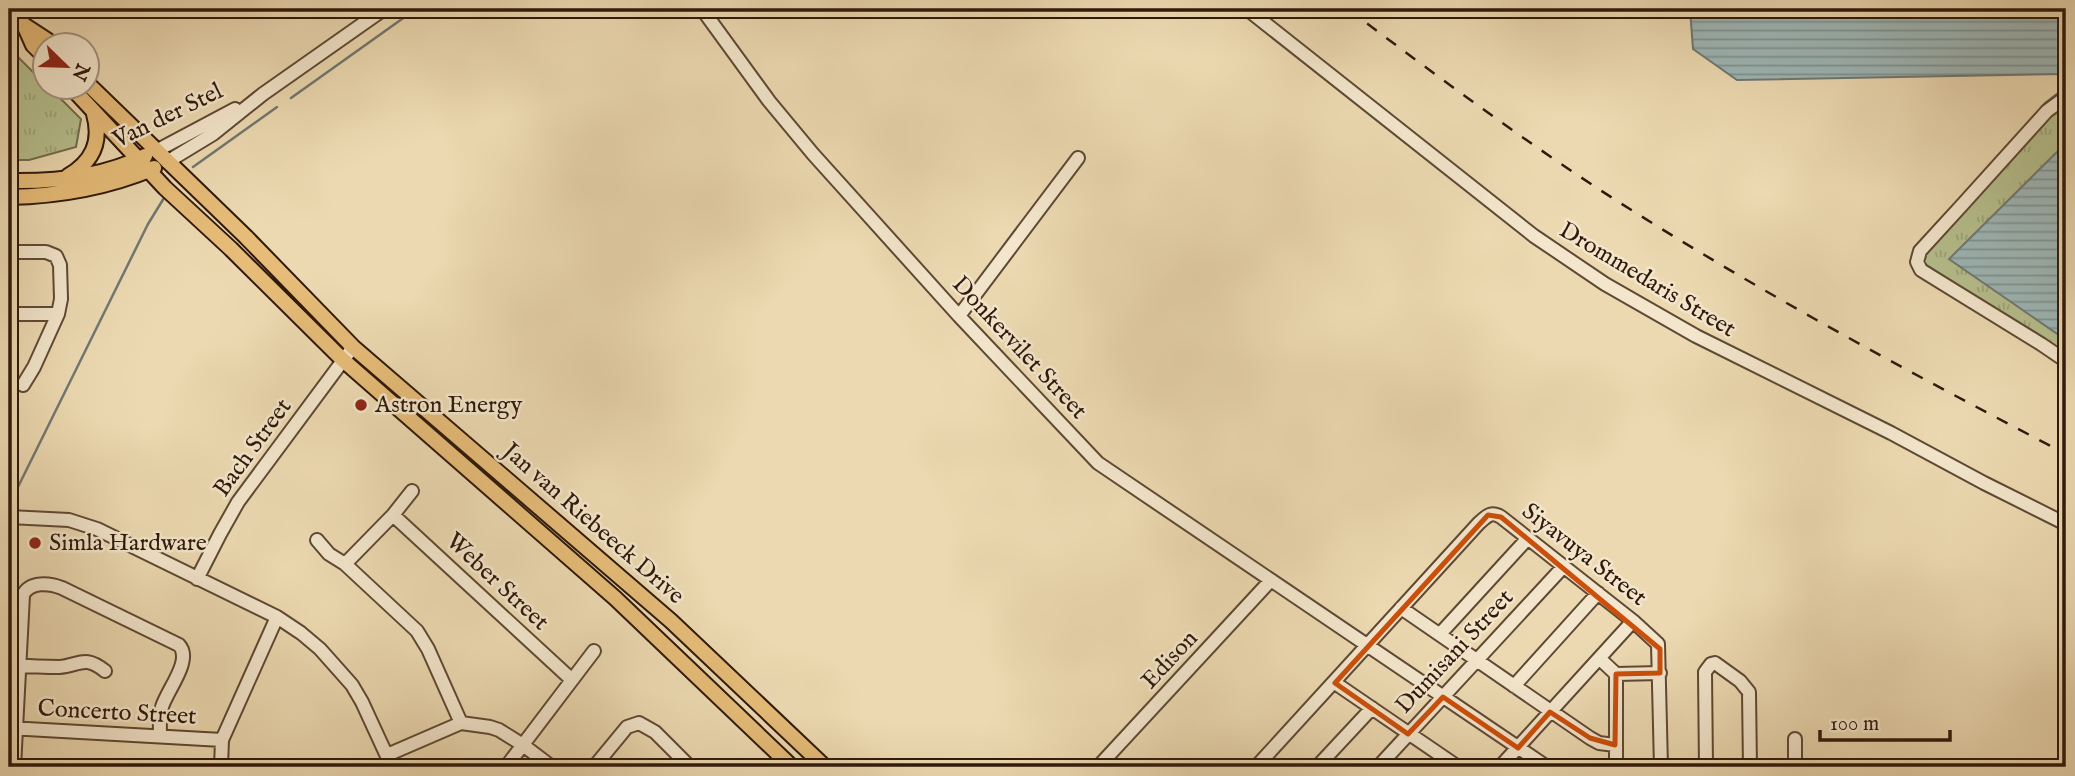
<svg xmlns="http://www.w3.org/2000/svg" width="2075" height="776" viewBox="0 0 2075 776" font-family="'IM FELL English',serif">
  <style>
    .grass { fill: url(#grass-tufts); stroke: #726c4c; stroke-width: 2 }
    .water { fill: url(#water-rules); stroke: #717872; stroke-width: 2 }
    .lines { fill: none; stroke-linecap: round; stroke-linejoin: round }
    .stream { stroke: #717872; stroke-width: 2.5 }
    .minor-casing { stroke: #5e4934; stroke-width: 16 }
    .major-casing { stroke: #2f190b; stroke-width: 18 }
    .minor { stroke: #f3e6cc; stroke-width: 12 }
    .major { stroke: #e6bc78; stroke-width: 14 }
    .rail { stroke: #2f190b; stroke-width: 2.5; stroke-dasharray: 12 12; stroke-linecap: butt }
    .marked { fill: none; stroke: #cc4f0c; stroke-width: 5; stroke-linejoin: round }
    .poi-dot { fill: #8f2418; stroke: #f3e6cc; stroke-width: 2.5 }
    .labels { text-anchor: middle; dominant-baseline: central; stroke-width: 5; stroke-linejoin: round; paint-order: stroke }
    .street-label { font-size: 24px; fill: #2f190b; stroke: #f3e6cc }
    .poi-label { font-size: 24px; fill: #2f190b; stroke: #f3e6cc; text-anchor: start }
  </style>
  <defs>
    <pattern id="grass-tufts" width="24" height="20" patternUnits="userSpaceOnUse" patternTransform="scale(1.75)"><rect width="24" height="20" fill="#b6bf8d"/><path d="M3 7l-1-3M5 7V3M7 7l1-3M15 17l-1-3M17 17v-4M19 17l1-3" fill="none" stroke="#9da478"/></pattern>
    <pattern id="water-rules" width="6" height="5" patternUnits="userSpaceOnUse" patternTransform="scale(1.75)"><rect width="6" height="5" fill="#9db7b7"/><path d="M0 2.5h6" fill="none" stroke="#809493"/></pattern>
  </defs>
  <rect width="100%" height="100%" fill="#ecd9b1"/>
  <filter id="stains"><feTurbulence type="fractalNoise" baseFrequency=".00286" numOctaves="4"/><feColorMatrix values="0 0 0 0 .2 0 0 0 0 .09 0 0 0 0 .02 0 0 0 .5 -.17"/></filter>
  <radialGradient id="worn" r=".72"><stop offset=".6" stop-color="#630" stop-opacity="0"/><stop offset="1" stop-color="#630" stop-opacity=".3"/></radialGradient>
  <path class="grass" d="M9,48L45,84L46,88H50L81,119L76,147L29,160H9Z
    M2066,87V357L2043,340L1922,262L1923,253L2045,103Z"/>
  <path class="water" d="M1690,9H2066V74L1737,80L1693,49Z
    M2066,143V340L1949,259Z"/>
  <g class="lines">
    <path class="stream" d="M291,98L416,9
      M193,167L277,107
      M9,501L15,493L148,224L164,198"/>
    <defs>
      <path id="minor" d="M702,9L769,101L813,154L959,316L1098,463L1547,767
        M1247,9L1534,236L1605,284L1696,336L1891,433L1984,483L2066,524
        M2066,97L2047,111L1963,204L1920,251L1917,262L1921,270L1929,275L2041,344L2066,361
        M156,151L235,109
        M167,162L213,134L263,94L384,9
        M9,252H46L56,256L60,265L61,299L58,314L34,367L23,385
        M9,314H58
        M959,316L1078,158
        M393,515L572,680
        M9,517L69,520L97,529L277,617L301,633L320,649L352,685L362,702L392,767
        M317,540L329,554L345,564L417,631L428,649L461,723
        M345,564L393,515L412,491
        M197,579L220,534L238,502L353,347
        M1401,608L1590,738L1599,743L1615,745
        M1440,634L1528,538
        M1600,659L1616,674L1660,673
        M9,665C25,666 42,667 59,667C79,666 84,654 105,671
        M1616,674V767
        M1335,683L1458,767
        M1514,686L1598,593
        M9,728L222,740
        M387,755L461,723L490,727L499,730L523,745L552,767
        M14,767L23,595C30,581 49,583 62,588L179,645C193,660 167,690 162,707C159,716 160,726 160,736
        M221,767L222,740L277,617
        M506,767L594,651
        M594,767L627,727L639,723L655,732L690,767
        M1098,767L1271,580
        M1256,767L1479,523C1487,516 1491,511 1501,517L1633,621L1658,644L1661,767
        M1317,767L1372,708
        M1378,767L1564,566
        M1500,767L1633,621
        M1706,767L1705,672L1711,664L1715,663L1740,681L1749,692L1750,767
        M1795,767V739"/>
      <path id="major" d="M9,10L24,25L47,40L53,46
        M25,27L33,45L46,58
        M88,84L246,237L353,347L671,621L825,767
        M72,88L165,188L231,249L343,360L615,598L792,767
        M68,176C92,162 102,142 94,114
        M9,181C54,182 104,176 145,156
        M9,197C58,196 109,187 154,168"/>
    </defs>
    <use href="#minor" class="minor-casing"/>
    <use href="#major" class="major-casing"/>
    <use href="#minor" class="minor"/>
    <use href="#major" class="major"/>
    <path class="rail" d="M1348,9C1430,71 1512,132 1597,188C1748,286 1907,371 2066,454"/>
  </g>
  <path class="marked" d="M1488,515L1501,517L1660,649V673L1616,674L1615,745L1590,738L1550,712L1518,748L1443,697L1408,734L1335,683Z"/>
  <g class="poi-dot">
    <circle cx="361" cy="405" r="7"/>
    <circle cx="35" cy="543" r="7"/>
  </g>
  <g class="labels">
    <g class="street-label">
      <text transform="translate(168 116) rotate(-26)">Van der Stel</text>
      <text transform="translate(1647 280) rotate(31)">Drommedaris Street</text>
      <text transform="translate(1019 348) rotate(47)">Donkervilet Street</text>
      <text transform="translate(253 448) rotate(-54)">Bach Street</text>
      <text transform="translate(593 524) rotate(41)">Jan van Riebeeck Drive</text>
      <text transform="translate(1584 555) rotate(38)">Siyavuya Street</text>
      <text transform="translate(497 582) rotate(43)">Weber Street</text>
      <text transform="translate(1455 652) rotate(-47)">Dumisani Street</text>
      <text transform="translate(1170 660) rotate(-47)">Edison</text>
      <text transform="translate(117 713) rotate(3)">Concerto Street</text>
    </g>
    <g class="poi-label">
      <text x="375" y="405">Astron Energy</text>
      <text x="49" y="543">Simla Hardware</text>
    </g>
  </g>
  <rect width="2075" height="776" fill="none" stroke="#ecd9b1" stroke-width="35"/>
  <rect x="10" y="10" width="2054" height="755" fill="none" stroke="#2f190b" stroke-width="3.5"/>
  <rect x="18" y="18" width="2040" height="741" fill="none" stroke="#2f190b" stroke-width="2"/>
  <g transform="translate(66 66) rotate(113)"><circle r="33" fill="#f3e6cc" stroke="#a5947f" stroke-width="2"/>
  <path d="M0-5L12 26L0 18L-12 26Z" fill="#8f2418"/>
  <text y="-10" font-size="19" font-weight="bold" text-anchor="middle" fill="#2f190b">N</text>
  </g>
  <path d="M1820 730v10h130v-10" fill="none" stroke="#2f190b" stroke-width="3.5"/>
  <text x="1830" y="730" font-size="21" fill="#2f190b" stroke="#f3e6cc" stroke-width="5" paint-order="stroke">100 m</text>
  <rect width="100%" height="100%" filter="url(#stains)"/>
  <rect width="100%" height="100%" fill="url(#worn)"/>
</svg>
